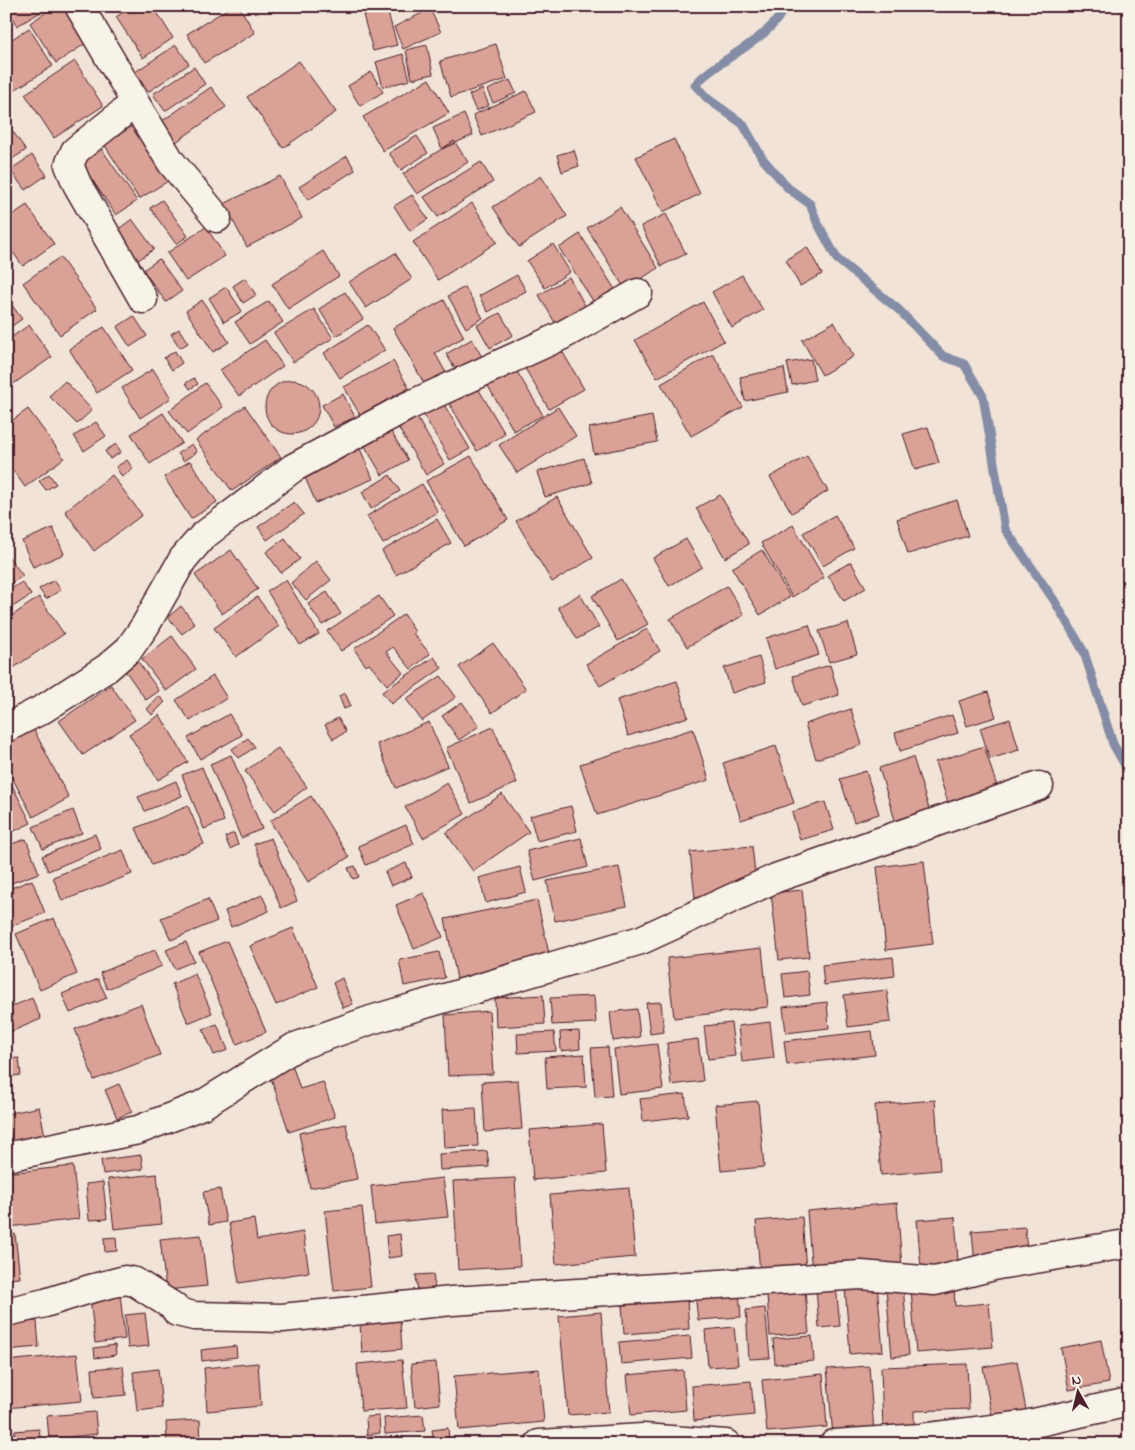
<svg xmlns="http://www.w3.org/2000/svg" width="1135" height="1450" viewBox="0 0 1135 1450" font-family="'Indie Flower',sans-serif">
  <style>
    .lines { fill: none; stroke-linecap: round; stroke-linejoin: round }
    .stream { stroke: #848da5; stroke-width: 9 }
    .building { fill: #daa296; stroke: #4a1f2b }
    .minor-casing { stroke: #4a1f2b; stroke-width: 31 }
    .minor { stroke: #f7f3e8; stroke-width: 28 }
  </style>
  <rect width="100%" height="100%" fill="#f1e3d8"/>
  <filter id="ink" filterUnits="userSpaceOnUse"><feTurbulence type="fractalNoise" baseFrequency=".02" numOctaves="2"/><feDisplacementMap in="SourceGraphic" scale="10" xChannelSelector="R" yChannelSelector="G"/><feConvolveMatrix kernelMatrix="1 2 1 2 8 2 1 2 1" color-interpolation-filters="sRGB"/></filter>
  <g filter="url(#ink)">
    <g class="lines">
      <path class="stream" d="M784,6C775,38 715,60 695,85L708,99L743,124L762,158L788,188L810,204L817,222L837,259L899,310L943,356L964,364L983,396L1005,529L1054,600L1084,652L1113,744L1129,772"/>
    </g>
    <path class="building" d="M6,6H51L17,26Z
      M55,6H73L94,38L56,63L30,23Z
      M132,6H153L173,38L143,58L116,17Z
      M232,6H239L255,33L204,63L187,34Z
      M387,9L397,45L373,51L363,15Z
      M430,9L441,32L403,49L394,27Z
      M6,22L12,29L6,34Z
      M29,28L53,66L8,94L6,92V43Z
      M496,44L507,79L451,97L440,61Z
      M176,45L189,64L148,92L135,72Z
      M427,45L433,74L412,79L406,50Z
      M403,54L410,80L383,87L376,62Z
      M75,61L103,106L54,138L25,94Z
      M299,61L336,112L283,148L247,97Z
      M194,67L205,84L165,111L153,94Z
      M371,72L383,92L360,106L348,86Z
      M429,79L449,113L383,151L363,117Z
      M510,80L516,93L493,103L487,90Z
      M211,87L226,107L169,147L155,126Z
      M482,89L489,105L476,111L469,95Z
      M526,91L536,112L482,136L473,115Z
      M464,114L473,135L442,149L433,128Z
      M6,122L26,150L6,163Z
      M133,126L168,181L139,199L104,144Z
      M417,136L428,153L401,170L389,153Z
      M674,139L700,194L663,212L636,157Z
      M454,141L468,162L417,194L403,174Z
      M101,148L137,201L116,215L80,162Z
      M574,150L579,166L562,172L557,155Z
      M32,155L47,175L25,190L10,170Z
      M347,156L355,170L308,200L299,187Z
      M481,162L493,182L438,217L424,197Z
      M280,176L302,218L247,247L224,204Z
      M541,176L567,216L519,247L493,207Z
      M412,195L428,219L410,231L394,206Z
      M162,200L188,236L176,244L150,208Z
      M472,203L497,242L438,280L413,242Z
      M27,205L54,244L23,266L6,243V219Z
      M620,207L658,268L625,289L587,228Z
      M666,214L686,254L661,266L641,226Z
      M132,219L154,249L137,261L116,231Z
      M206,227L225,256L186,281L167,253Z
      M580,234L616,291L595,304L559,248Z
      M553,244L570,272L545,288L527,261Z
      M807,247L822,274L800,286L786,260Z
      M323,251L339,276L288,309L272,284Z
      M395,253L412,279L366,308L349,282Z
      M6,255L13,265L6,270Z
      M60,257L97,309L60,335L23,283Z
      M159,259L182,291L166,302L143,270Z
      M517,275L526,291L488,312L479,296Z
      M742,275L763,310L732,328L712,292Z
      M569,277L588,311L558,328L539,295Z
      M245,278L256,295L243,303L233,286Z
      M226,287L242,311L224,322L209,298Z
      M465,287L483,318L466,328L448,296Z
      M345,292L363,319L336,336L319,309Z
      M6,297L22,319L6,330Z
      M202,300L229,342L213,352L186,311Z
      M444,300L464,337L435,353L446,373L425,385L393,328Z
      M269,301L283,322L250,344L235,322Z
      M703,302L724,341L657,378L635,340Z
      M314,309L333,338L293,362L274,333Z
      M500,313L513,335L490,348L477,325Z
      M134,316L147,336L130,347L117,327Z
      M834,322L854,356L822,375L802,340Z
      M29,325L52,357L6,389V341Z
      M368,325L385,350L340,378L324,353Z
      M104,327L132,370L97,393L69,349Z
      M179,329L188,343L180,348L171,334Z
      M472,339L483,359L458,373L446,354Z
      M265,340L283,366L239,396L220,370Z
      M558,344L584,389L549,409L523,365Z
      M175,351L182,363L172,370L164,358Z
      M713,354L743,407L691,436L661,384Z
      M811,359L815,380L792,385L787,363Z
      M393,361L409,388L360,415L344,387Z
      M513,365L543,415L514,431L485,381Z
      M784,368L788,392L745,401L740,377Z
      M153,369L171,398L140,418L122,388Z
      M194,378L198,384L190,389L186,383Z
      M265 407a27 27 0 1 1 54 0a27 27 0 1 1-54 0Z
      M65,381L92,410L77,424L49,396Z
      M205,383L223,407L187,434L169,411Z
      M476,385L505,434L477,451L448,401Z
      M343,394L355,417L334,427L322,405Z
      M442,401L470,449L450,460L422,412Z
      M245,406L281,457L232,491L196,440Z
      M558,407L576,436L517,473L499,445Z
      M28,409L64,458L25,487L6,461V425Z
      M163,413L182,443L150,464L131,434Z
      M416,416L444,464L426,475L398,427Z
      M652,416L657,442L594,454L589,428Z
      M96,422L106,436L84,451L74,436Z
      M386,423L408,460L382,475L360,438Z
      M928,427L939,463L915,470L903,434Z
      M116,444L121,452L110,459L105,451Z
      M192,444L197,452L183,461L178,453Z
      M358,444L373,479L316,503L301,468Z
      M471,456L508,520L464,546L426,481Z
      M807,456L828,491L792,513L770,477Z
      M584,458L592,483L545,497L537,472Z
      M127,460L133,469L122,477L116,467Z
      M190,461L217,502L191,519L164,477Z
      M49,474L56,484L46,490L39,481Z
      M112,475L142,515L94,551L65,511Z
      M390,475L400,491L371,509L362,492Z
      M422,484L438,512L383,544L367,516Z
      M720,495L749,544L725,558L696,508Z
      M557,497L593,558L552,582L516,521Z
      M957,500L968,536L908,554L897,519Z
      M294,502L304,514L267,540L258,527Z
      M835,515L854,548L823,566L803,533Z
      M437,519L451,543L396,575L382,551Z
      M793,525L824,578L792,597L761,543Z
      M53,528L64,554L33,567L22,541Z
      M285,538L300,559L281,573L266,552Z
      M686,539L702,567L669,586L653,558Z
      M231,550L258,589L222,614L195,575Z
      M762,550L790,597L760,615L732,568Z
      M6,553L23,576L6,586Z
      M316,561L331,580L306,600L291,583Z
      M851,562L866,588L844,601L828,575Z
      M621,579L648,624L618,641L592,596Z
      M54,580L61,590L46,599L39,589Z
      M286,580L319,634L300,645L267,591Z
      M22,582L31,595L8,610L6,608V592Z
      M727,586L744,615L687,647L670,619Z
      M327,592L341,614L322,625L308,604Z
      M580,594L599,627L577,639L558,607Z
      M379,596L393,616L341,651L327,631Z
      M39,597L64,634L6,673V620Z
      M257,597L279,626L236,657L214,628Z
      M181,606L195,624L182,634L168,617Z
      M404,614L415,632L413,633L430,654L411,669L393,647L386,652L403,673L387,685L369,664L366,666L354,649Z
      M848,623L857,654L829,662L819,631Z
      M809,625L819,655L775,669L766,638Z
      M647,629L660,651L600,686L586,664Z
      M172,636L196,669L166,691L142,659Z
      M493,643L526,689L492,713L459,667Z
      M434,657L442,668L391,704L382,692Z
      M759,657L766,682L732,693L724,668Z
      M137,660L159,691L146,700L124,669Z
      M830,665L839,695L802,706L793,676Z
      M213,676L227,698L190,721L176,700Z
      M441,676L456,697L422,721L406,699Z
      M677,681L688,717L628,736L617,700Z
      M111,685L135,720L83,755L59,721Z
      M988,692L996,717L967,726L959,701Z
      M345,693L351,706L344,709L339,696Z
      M159,696L165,702L152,715L147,709Z
      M462,702L479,726L459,740L442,716Z
      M851,709L862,745L816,759L805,724Z
      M229,714L242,735L200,759L188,738Z
      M160,715L188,762L158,780L129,734Z
      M952,715L958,733L900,751L895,733Z
      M338,718L346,732L333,739L325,725Z
      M1010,719L1019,750L990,759L980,728Z
      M429,722L448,766L396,788L377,744Z
      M493,727L517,783L471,803L446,748Z
      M693,729L709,780L597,815L580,764Z
      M34,730L69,798L33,817L6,766V744Z
      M248,738L255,747L239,758L232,749Z
      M776,746L794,803L741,820L723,763Z
      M984,746L1001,799L952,815L935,762Z
      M278,748L307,787L275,811L245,771Z
      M231,755L262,829L241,838L210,764Z
      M913,757L934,825L900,836L879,768Z
      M202,767L224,821L204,829L182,775Z
      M866,771L879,814L854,822L840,779Z
      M6,773L31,823L6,835Z
      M176,781L182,796L145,811L138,797Z
      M447,783L465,814L423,838L405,807Z
      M502,794L529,832L473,871L446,833Z
      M311,796L349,857L308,882L270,821Z
      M825,802L834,830L800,840L792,812Z
      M188,806L204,844L152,865L136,828Z
      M571,806L577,831L537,841L530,816Z
      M73,810L82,833L43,849L33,827Z
      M406,825L414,844L366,865L358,846Z
      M234,833L238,845L230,849L225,837Z
      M95,834L101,849L48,871L42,856Z
      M271,838L297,901L281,908L254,844Z
      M581,838L588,867L535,881L527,851Z
      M26,839L39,873L6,885V846Z
      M752,846L757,891L695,898L690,852Z
      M123,850L132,874L62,901L53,877Z
      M924,861L933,944L886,950L877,867Z
      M406,863L412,877L391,886L385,872Z
      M355,866L359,877L353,879L348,868Z
      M520,867L526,892L486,903L479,878Z
      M619,867L627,906L555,921L547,881Z
      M32,880L45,913L6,928V890Z
      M802,890L809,957L779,960L771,893Z
      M424,893L443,937L414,949L396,905Z
      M262,895L269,911L231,927L225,911Z
      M208,899L217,921L171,940L161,918Z
      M537,900L550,958L457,979L445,919Z
      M54,918L77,974L40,990L16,934Z
      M293,928L318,987L276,1005L250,946Z
      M227,941L266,1032L237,1044L199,952Z
      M186,942L194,961L175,969L166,950Z
      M762,948L768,1007L674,1018L667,958Z
      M155,950L162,966L107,989L100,973Z
      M439,952L445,978L404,986L399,960Z
      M893,957L895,976L824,985L822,965Z
      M807,971L810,995L785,998L782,974Z
      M195,974L212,1013L188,1023L172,984Z
      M342,978L353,1004L343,1008L333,983Z
      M98,979L107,998L70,1013L62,994Z
      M887,990L891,1022L848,1027L844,995Z
      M543,995L545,1024L496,1027L495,998Z
      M594,996L596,1023L552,1025L550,998Z
      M32,998L41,1019L8,1033L6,1029V1009Z
      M661,1002L664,1032L650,1034L646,1003Z
      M827,1002L829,1028L786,1033L783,1007Z
      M141,1004L160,1055L94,1080L75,1029Z
      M637,1009L640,1037L613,1041L610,1012Z
      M489,1011L493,1074L448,1076L445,1015Z
      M770,1022L774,1058L742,1062L738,1026Z
      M731,1023L735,1056L708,1059L704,1026Z
      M217,1024L228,1050L214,1055L203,1029Z
      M579,1031L580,1049L561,1051L560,1032Z
      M872,1031L875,1055L787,1065L784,1041Z
      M554,1032L556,1051L518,1053L517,1034Z
      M698,1039L703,1081L671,1085L667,1043Z
      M657,1044L663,1089L619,1094L614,1049Z
      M608,1047L612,1096L595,1097L591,1048Z
      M584,1054L586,1087L547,1089L545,1057Z
      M19,1058L21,1075L6,1077V1059Z
      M291,1061L300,1089L323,1082L335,1117L289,1132L268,1069Z
      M518,1080L522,1129L485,1132L482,1082Z
      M119,1084L132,1112L117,1118L105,1090Z
      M685,1094L688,1116L643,1121L640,1099Z
      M935,1100L940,1170L881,1175L875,1105Z
      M758,1101L764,1167L721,1171L715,1105Z
      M39,1107L46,1140L13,1148L6,1114Z
      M476,1108L478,1146L444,1148L442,1110Z
      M346,1124L357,1179L310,1188L299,1133Z
      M602,1124L606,1173L533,1180L529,1130Z
      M487,1151L489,1167L440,1170L439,1154Z
      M141,1155L143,1169L103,1174L101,1160Z
      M73,1166L79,1219L9,1227L6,1205V1173Z
      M157,1174L162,1224L114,1229L108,1179Z
      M443,1178L448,1217L375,1224L371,1186Z
      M515,1178L520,1266L458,1270L453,1181Z
      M103,1182L107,1219L89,1220L86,1184Z
      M629,1188L635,1257L556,1264L550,1195Z
      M220,1189L226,1222L209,1225L203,1192Z
      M897,1203L902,1267L812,1274L807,1211Z
      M362,1207L371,1287L334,1291L325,1211Z
      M802,1217L806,1270L760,1274L756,1221Z
      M955,1217L959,1276L922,1279L917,1220Z
      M254,1219L257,1240L303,1232L309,1272L239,1283L229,1223Z
      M1025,1227L1029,1273L976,1277L972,1231Z
      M15,1234L20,1278L6,1279V1235Z
      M400,1234L402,1256L388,1258L386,1236Z
      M201,1235L207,1286L166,1290L160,1239Z
      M116,1237L117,1251L105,1252L104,1238Z
      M433,1274L435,1290L418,1292L416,1275Z
      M877,1284L883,1351L850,1354L845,1286Z
      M836,1286L840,1326L819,1328L816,1288Z
      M903,1286L909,1355L892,1357L886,1288Z
      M954,1286L955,1306L989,1303L993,1347L916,1353L911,1289Z
      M739,1290L741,1317L698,1320L695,1293Z
      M805,1292L809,1333L770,1336L767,1295Z
      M120,1294L125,1339L95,1343L90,1297Z
      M687,1300L689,1329L624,1334L622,1305Z
      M765,1308L770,1358L749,1359L746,1310Z
      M601,1312L609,1412L568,1415L559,1316Z
      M145,1313L149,1346L128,1348L125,1315Z
      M37,1321L39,1347L6,1350V1324Z
      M400,1321L402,1349L362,1353L360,1324Z
      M734,1327L738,1365L708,1367L705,1330Z
      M690,1336L692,1358L621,1364L619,1342Z
      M812,1336L814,1361L775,1364L773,1339Z
      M1101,1340L1109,1383L1069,1390L1061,1348Z
      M115,1345L116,1355L95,1358L94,1348Z
      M236,1346L237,1357L202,1361L201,1350Z
      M77,1354L82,1401L6,1408V1361Z
      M402,1360L407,1408L361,1411L357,1364Z
      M1017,1361L1028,1421L994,1428L983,1367Z
      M436,1362L440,1404L415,1407L411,1364Z
      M258,1363L261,1406L207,1411L204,1368Z
      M967,1364L969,1409L914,1411V1430L883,1431L881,1367Z
      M123,1366L126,1395L94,1398L92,1369Z
      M869,1366L874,1432L833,1436L827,1369Z
      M158,1369L162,1408L137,1411L133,1372Z
      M539,1369L544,1422L459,1430L454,1376Z
      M683,1370L686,1410L631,1415L627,1375Z
      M823,1374L827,1427L767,1432L762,1380Z
      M751,1381L754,1415L694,1421L692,1386Z
      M95,1412L97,1434L49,1439L47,1416Z
      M423,1415L425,1431L385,1434L384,1418Z
      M379,1416L380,1433L367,1435L366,1417Z
      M200,1420L201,1443L167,1444L166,1422Z
      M448,1428L449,1441L434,1443L432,1430Z
      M39,1429L41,1444H16L14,1431Z"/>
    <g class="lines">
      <defs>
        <path id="minor" d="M79,6L126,86L135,103L171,162L217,218
          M135,103L75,151L69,165L77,184L143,299
          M6,728L43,709L107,668L129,649L145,626L183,559L203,536L293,468L406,407L561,336L638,293
          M6,1157L138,1130L202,1105L295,1047L371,1020L641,940L776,878L1039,786
          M6,1312L45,1303L90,1289L125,1280L135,1282L174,1307L177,1312L194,1316L282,1318L452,1301L861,1275L935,1281L998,1265L1120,1245
          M539,1444L643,1438L726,1444
          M834,1444L921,1438L1025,1425L1129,1402"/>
      </defs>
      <use href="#minor" class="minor-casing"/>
      <use href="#minor" class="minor"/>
    </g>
  </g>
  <rect width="1135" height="1450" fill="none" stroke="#f7f3e8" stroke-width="25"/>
  <rect x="12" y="12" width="1110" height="1425" fill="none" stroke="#4a1f2b" stroke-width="2" filter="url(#ink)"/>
  <g transform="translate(1078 1392) rotate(352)" stroke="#f7f3e8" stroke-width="4" paint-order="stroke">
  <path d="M0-4L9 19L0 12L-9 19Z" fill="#4a1f2b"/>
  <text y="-8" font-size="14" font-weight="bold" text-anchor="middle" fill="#4a1f2b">N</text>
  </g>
</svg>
